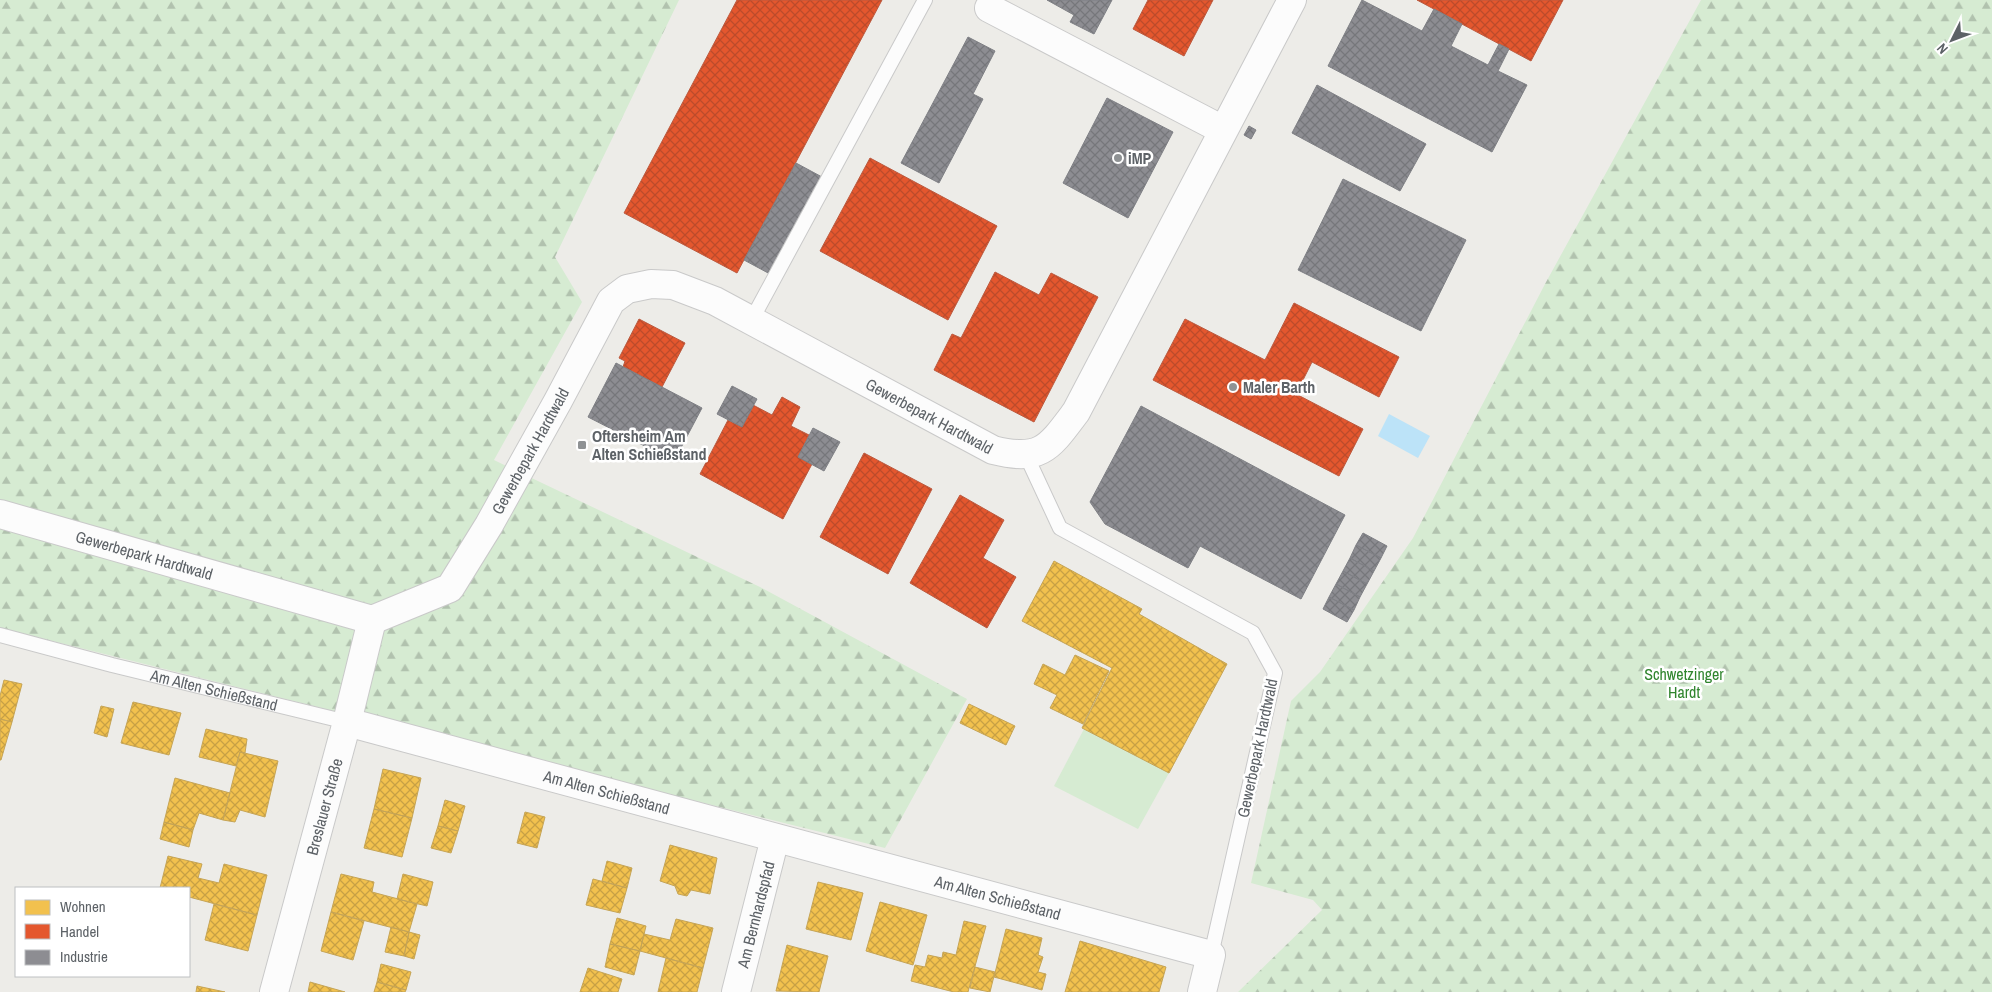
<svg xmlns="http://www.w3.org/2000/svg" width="1992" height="992" viewBox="0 0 1992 992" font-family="'Archivo Narrow',sans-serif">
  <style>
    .forest { fill: url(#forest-firs) }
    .garden { fill: #d6ebd2 }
    .water { fill: #bce3f8 }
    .homes { fill: url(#homes-cross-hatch); stroke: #c5a456 }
    .shops { fill: url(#shops-cross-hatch); stroke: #bc5a3f }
    .industry { fill: url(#industry-cross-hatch); stroke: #7f8085 }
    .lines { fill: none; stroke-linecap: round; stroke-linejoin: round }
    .lane-casing { stroke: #c9c9c9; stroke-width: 16 }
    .street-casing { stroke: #c9c9c9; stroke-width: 30 }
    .lane { stroke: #fcfcfc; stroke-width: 14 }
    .street { stroke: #fcfcfc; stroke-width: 28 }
    .poi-dot { fill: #8f9294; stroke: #fff; stroke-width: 2 }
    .labels { text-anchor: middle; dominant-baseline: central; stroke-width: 5; stroke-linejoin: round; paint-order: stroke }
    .poi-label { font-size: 16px; font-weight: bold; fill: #5d6267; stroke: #fff; text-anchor: start }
    .street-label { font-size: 16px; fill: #5d6267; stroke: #fff }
    .park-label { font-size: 16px; fill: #30852e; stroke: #fff }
  </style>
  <defs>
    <pattern id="forest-firs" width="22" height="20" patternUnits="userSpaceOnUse" patternTransform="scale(1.25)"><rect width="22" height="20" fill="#d6ebd2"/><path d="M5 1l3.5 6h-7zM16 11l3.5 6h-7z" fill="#b1c2ae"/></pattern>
    <pattern id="homes-cross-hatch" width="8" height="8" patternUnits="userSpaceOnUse" patternTransform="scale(1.25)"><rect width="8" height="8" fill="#f2c14e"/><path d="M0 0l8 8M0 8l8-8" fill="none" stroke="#c7a045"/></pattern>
    <pattern id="shops-cross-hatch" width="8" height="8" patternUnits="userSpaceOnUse" patternTransform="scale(1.25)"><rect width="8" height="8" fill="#e4572e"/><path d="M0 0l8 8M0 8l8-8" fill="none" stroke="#bc4b2b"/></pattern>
    <pattern id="industry-cross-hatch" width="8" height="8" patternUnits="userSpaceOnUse" patternTransform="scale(1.25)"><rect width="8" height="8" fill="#8d8d92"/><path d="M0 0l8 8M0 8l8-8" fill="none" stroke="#76777b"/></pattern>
  </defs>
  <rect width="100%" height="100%" fill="#edece8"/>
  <path class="forest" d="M0,0H679L555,257L582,302L494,460L760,587L967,699L885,848L0,628Z
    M1701,0H1992V992H1238L1322,910L1313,900L1251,883L1291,701L1320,672L1413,538L1545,284Z"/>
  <path class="garden" d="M1084,729L1169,773L1138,829L1054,786Z"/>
  <path class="water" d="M1389,414L1430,436L1418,458L1378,436Z"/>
  <path class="homes" d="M1054,561L1142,609L1139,614L1227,664L1169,773L1082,728L1112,668L1022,621Z
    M1075,655L1109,671L1083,724L1050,708L1057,695L1034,684L1043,664L1065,675Z
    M4,680L22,684L12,722L0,719V696Z
    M133,702L181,713L169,755L121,743Z
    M969,704L1015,726L1006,745L960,723Z
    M101,706L114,709L107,737L94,733Z
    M0,719L12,722L1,760H0Z
    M206,729L247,739L245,753L240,752L236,766L199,757Z
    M240,752L278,761L265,817L240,810L235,822L223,820Z
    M383,769L421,778L412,818L374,809Z
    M175,778L230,793L223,820L199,813L193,830L164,822Z
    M445,800L465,806L458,831L438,826Z
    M374,809L412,818L402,857L364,848Z
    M525,812L545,817L537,848L517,843Z
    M164,822L193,830L189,847L160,839Z
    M438,826L458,831L451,853L431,848Z
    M670,845L717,858L710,894L691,890L687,896L678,894L675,886L660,881Z
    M168,856L202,864L198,878L219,883L224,864L267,875L257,915L189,897V888H160Z
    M607,861L632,868L627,888L602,881Z
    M341,874L374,882L372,892L417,904L409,932L331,912Z
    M403,874L433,882L427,906L397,899Z
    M593,879L627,888L620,913L586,905Z
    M818,882L863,893L851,940L806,929Z
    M880,902L927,915L913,965L866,951Z
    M214,904L257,915L248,951L205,940Z
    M331,912L364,921L353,960L321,951Z
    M617,918L646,926L640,951L610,944Z
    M676,919L713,928L703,968L640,951L644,934L670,940Z
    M964,921L986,926L968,992H954L911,981L915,965L925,967L928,955L942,958L943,952L956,955Z
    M391,927L409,932L404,956L385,952Z
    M1006,929L1042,938L1038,955L1043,957L1038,972L1046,974L1042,990L994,977Z
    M409,932L420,935L414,959L404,956Z
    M1080,941L1166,967L1159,992H1065Z
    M610,944L640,951L634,975L605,967Z
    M787,945L828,956L819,992L776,991Z
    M666,958L703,968L697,992H658Z
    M381,964L411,972L406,990L377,982Z
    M975,967L995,972L990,992L970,988Z
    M588,968L622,979L618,992H580Z
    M310,982L345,992H308Z
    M377,982L406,990L405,992H374Z
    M197,986L225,992H196Z"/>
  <path class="shops" d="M737,0H882L737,273L624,213Z
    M1148,0H1213L1184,56L1133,29Z
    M1417,0H1563L1531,61Z
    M870,158L997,226L948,320L820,251Z
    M995,272L1039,295L1051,273L1098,297L1034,422L934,370L952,334L961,338Z
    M1294,303L1399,357L1379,397L1312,362L1296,394L1363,429L1339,476L1153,380L1185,319L1265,360Z
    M639,319L685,343L662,387L623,367L625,361L619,358Z
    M782,397L800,407L791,426L809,435L798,457L812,464L783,519L700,474L728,420L742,427L753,405L772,415Z
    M864,453L932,489L888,574L820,537Z
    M960,495L1004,520L983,558L1016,577L987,628L910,583Z"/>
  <path class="industry" d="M1047,0H1112L1094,34L1070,22L1074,15Z
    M1362,0L1422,31L1434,9L1462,24L1451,46L1488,65L1499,44L1509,49L1498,71L1527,85L1492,152L1328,66Z
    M968,37L995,51L973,94L983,99L939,183L901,163Z
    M1317,85L1426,144L1400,191L1292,133Z
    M1107,98L1173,132L1128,218L1063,183Z
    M1249,126L1256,130L1251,139L1244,135Z
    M796,163L822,177L770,274L744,260Z
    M1343,179L1466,240L1421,331L1298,270Z
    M616,363L702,408L674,461L588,417Z
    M732,386L757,399L742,427L717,414Z
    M1141,406L1345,515L1301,599L1200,546L1188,568L1105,524L1090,502Z
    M813,428L840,442L824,471L798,457Z
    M1363,533L1387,546L1381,558L1356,545Z
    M1356,545L1381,558L1374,571L1350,558Z
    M1350,558L1374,571L1367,584L1343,571Z
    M1343,571L1367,584L1360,597L1336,584Z
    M1336,584L1360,597L1354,610L1329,597Z
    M1329,597L1354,610L1347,622L1323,609Z"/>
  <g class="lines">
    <defs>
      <g id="lane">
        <path d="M751,321L925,0"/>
        <path d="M1026,455L1060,528L1253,633L1275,673L1211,955"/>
        <path id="s1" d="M0,635L112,665L347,722"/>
      </g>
      <g id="street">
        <path d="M989,8L1223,130"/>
        <path id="s2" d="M0,514L372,620L450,588L489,525L558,401L611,301L627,289L651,284L673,285L715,301L993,450C1041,462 1049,448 1076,412L1292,0"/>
        <path id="s3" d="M347,722L1211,955L1202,992"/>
        <path id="s4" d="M274,992L347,722L372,620"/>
        <path id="s5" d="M736,992L775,838"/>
      </g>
    </defs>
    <use href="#lane" class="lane-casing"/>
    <use href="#street" class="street-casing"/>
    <use href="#lane" class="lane"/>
    <use href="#street" class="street"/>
  </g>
  <g class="poi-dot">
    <circle cx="1118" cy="158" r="5"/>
    <circle cx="1233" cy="387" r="5"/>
    <rect x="577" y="440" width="10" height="10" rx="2.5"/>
  </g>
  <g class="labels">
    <g class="poi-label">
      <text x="1128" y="158">iMP</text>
      <text x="1243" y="387">Maler Barth</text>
      <text x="592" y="436">Oftersheim Am<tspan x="592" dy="18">Alten Schießstand</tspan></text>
    </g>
    <g class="street-label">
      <text stroke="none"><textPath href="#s2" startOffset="1155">Gewerbepark Hardtwald</textPath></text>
      <text stroke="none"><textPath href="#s2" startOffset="630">Gewerbepark Hardtwald</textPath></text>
      <text stroke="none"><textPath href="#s2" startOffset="150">Gewerbepark Hardtwald</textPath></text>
      <text stroke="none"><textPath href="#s1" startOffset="221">Am Alten Schießstand</textPath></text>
      <text transform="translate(1257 748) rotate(-78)">Gewerbepark Hardtwald</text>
      <text stroke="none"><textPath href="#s3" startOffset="269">Am Alten Schießstand</textPath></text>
      <text stroke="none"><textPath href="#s4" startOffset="192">Breslauer Straße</textPath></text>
      <text stroke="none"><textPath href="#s3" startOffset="674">Am Alten Schießstand</textPath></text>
      <text stroke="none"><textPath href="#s5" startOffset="80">Am Bernhardspfad</textPath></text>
    </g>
    <g class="park-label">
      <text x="1684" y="674">Schwetzinger<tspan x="1684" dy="18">Hardt</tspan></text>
    </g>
  </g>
  <rect x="15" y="887" width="175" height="90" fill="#ffffff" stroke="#bec0c2"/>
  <rect x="25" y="900" width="25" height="15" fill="#f2c14e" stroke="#bec0c2"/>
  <text x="60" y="912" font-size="15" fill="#5d6267">Wohnen</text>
  <rect x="25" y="924" width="25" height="15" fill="#e4572e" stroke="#bec0c2"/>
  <text x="60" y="937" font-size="15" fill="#5d6267">Handel</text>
  <rect x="25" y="950" width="25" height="15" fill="#8d8d92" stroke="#bec0c2"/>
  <text x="60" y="962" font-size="15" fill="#5d6267">Industrie</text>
  <g transform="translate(1952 40) rotate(228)" stroke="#ffffff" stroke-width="4" paint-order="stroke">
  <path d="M0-4L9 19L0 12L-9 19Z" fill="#5d6267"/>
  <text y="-8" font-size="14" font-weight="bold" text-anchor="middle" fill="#5d6267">N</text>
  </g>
</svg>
